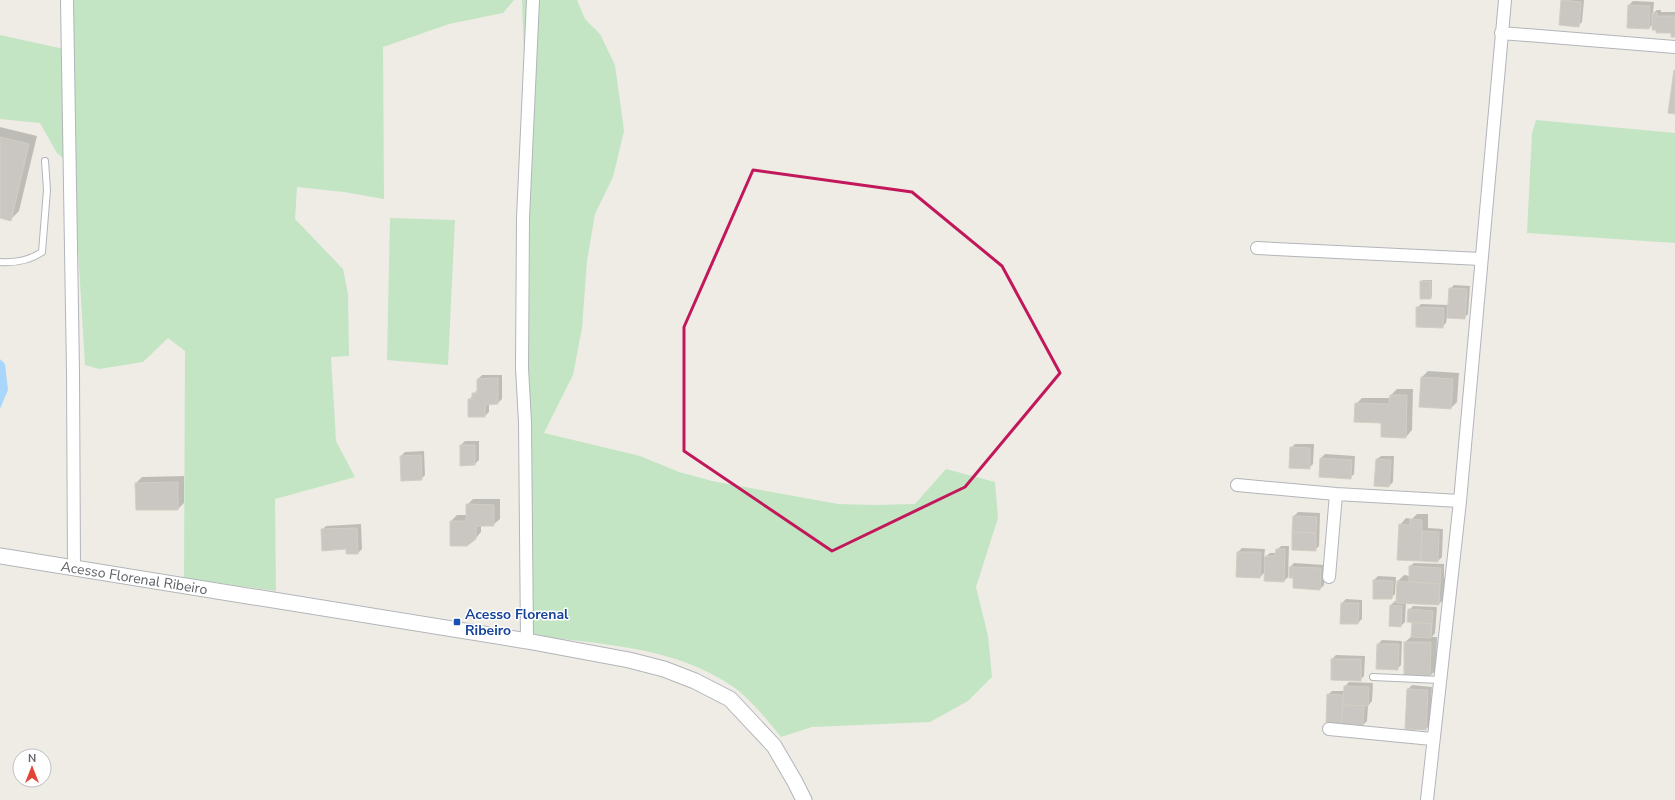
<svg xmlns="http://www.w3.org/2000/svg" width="1675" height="800" viewBox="0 0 1675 800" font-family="'Nunito Sans',sans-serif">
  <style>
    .green { fill: #c3e5c3 }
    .water { fill: #a8d7fb }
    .shadow { fill: #0003 }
    .building { fill: #cac7c2; stroke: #d3cec3 }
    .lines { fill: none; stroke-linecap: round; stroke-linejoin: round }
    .service-casing { stroke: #b2b5b9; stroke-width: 8 }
    .minor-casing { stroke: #b2b5b9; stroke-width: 14 }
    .tertiary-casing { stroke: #b2b5b9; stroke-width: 17 }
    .service { stroke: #fff; stroke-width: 6 }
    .minor { stroke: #fff; stroke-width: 12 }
    .tertiary { stroke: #fff; stroke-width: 15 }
    .marked { fill: none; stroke: #c2185b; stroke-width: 3; stroke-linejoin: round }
    .transit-dot { fill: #1a4fb4; stroke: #fff; stroke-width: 1.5 }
    .labels { text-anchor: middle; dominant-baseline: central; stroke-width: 3; stroke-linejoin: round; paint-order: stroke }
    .street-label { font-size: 14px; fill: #5d6065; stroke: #fff }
    .transit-label { font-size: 14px; font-weight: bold; fill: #164399; stroke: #fff; text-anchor: start }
  </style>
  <rect width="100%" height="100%" fill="#eeece5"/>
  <path class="green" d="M73,0H514L503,13L449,24L383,47L384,199L344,192L297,187L295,219L343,269L348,294L349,356L331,357L336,441L355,477L275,499L276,591L184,578L185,351L168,338L143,362L99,369L85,365L73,166L57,153L40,123L0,119V35L73,51Z
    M522,0H577L585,19L600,34L615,65L624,131L613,177L595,214L587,261L582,328L573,375L544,433L640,456L679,472L712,481L838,504L874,505L915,504L946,469L995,482L998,518L976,587L988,636L992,677L968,701L930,722L812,727L781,737C769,722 751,700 735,688C674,645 597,644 525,635L530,222Z
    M1536,120L1675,133V243L1527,233L1532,133Z
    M390,218L455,220L448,365L387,360Z"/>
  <path class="water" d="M0,359L5,364L8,390L0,409Z"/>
  <path class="shadow" d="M1562,0H1584L1582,22L1578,26Z
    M1633,1L1654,2L1653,13L1657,10H1661V12H1675V36L1672,32L1657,29L1653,24L1649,28L1629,5Z
    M0,127L37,136L19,211L10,220L0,217Z
    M1423,280H1432V296L1431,298L1421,282Z
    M1454,285L1470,286L1468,314L1464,318L1447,317L1446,323L1442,327L1417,308L1421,304L1449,305L1450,289Z
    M1428,371L1459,373L1457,402L1451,408L1422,377Z
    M482,375H502V399L498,403L489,404V412L485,416L469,400L477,390L478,379Z
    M1397,389H1413L1412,430L1406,437L1356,404L1362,398H1390L1391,395Z
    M465,441H479V460L475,464L461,445Z
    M1295,444H1314L1313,464L1309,468L1291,448Z
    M424,451L425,475L421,479L402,480L401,456L405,452Z
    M1325,454L1355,456L1354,474L1350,478L1321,458Z
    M1381,456H1394L1393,482L1389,486L1377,459Z
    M184,476V503L178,509L136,483L142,477Z
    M473,499H500V519L493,525H481V532L475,539L451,521L457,515H467V505Z
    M1298,512L1320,513L1319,546L1315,550L1294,516Z
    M1417,514H1428V528L1443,529L1442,557L1438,561L1398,559L1400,525L1406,518L1412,519Z
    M361,524L362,549L358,553L347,548L322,530L326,526Z
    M1281,546H1289L1288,577L1284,581L1265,580L1266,571L1260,577L1238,552L1242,548L1265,549L1264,558L1270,553H1277V550Z
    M1294,563L1325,565L1324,585L1320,589L1294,577L1290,567Z
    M1414,563L1444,564V578H1446L1445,598L1439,604L1406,602L1405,622L1401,626L1391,605L1395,601H1397L1398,581L1404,575L1410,576V566Z
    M1378,576L1396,577L1395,594L1391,598L1374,580Z
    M1346,599L1362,600V619L1358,623H1341L1342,603Z
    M1413,606L1437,607L1435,633L1432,637H1437L1436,670L1430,676L1405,642L1412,636L1413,621L1409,610Z
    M1382,640L1402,641L1401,665L1397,669L1378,644Z
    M1336,655L1365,656L1364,676L1360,680L1332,659Z
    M1349,682L1373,683L1372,701L1368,706L1367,721L1363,725L1327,723L1328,695L1332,691H1344L1345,686Z
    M1412,685L1432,687L1430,725L1426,729L1408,689Z"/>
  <path class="building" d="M1561,0L1581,2L1579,27L1559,25Z
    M1628,5L1650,6L1649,29L1627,28Z
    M1652,13H1657V16H1675V37H1671V33H1656V30H1652Z
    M1674,70H1675V114L1668,113Z
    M0,137L29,144L11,221L0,218Z
    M1420,281H1431V299H1420Z
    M1449,288L1467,289L1465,319L1447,318Z
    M1416,307L1444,308L1443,328L1416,327Z
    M1421,377L1453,379L1451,409L1419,407Z
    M498,378V404L485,405V417H468V399H472V393H477V379Z
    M1390,395H1407L1406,438L1381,437V423L1354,422L1355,403L1389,404Z
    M460,445H475V465L460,466Z
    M1290,447L1310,448V469L1289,468Z
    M421,455L422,480L401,481L400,456Z
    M1320,458L1352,460L1351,479L1319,477Z
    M1376,459L1391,460L1389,487L1374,486Z
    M178,482V510H136L135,483Z
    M466,504L494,505V526H476V539L467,546H450V521H466Z
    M1293,516L1317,517L1316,533L1292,532Z
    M1410,519L1422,520L1421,561L1397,560L1399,524L1410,525Z
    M357,528L358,554H346V549L322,551L321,529Z
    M1422,531L1439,532L1438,562L1421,561Z
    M1292,532L1316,533V551L1292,550Z
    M1276,549H1285L1284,582L1264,581L1265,556H1275Z
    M1237,552H1261L1260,578L1236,577Z
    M1409,566L1441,568L1440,584L1409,582Z
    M1289,567L1321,568L1320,590L1293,588V578H1289Z
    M1373,580L1393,581L1392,599H1373Z
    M1397,581L1440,584L1439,605L1396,603Z
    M1341,603H1359L1358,624H1340Z
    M1390,605L1402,606L1401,627L1389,626Z
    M1408,609L1433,611L1432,624L1407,622Z
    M1412,622L1432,624L1431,638L1411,637Z
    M1404,642H1431L1430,677L1404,676Z
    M1377,644H1399L1398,670L1376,669Z
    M1331,659H1361V681L1331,680Z
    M1344,686L1369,687L1368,706L1343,705Z
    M1407,689L1428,690L1426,730L1405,729Z
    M1327,694L1343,695L1341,724H1326Z
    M1343,705L1364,706L1363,726L1341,724Z"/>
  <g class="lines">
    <defs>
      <path id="service" d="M0,262C16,263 29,261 42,252L47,190L45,161
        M1373,677L1440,680"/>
      <path id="minor" d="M67,0L73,372L74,568
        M1501,33L1675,47
        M1257,248L1481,259
        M1237,485L1336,494L1460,501
        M1329,577L1336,494
        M527,641L525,422L522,368L523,218L533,0
        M1329,729L1432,739
        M1427,800L1460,501L1505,0"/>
      <g id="tertiary">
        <path id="s1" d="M0,556L527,641L629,660L664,669L695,681L730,699L774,746L795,782L804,800"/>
      </g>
    </defs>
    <use href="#service" class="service-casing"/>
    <use href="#minor" class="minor-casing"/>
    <use href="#tertiary" class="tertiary-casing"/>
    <use href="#service" class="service"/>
    <use href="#minor" class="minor"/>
    <use href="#tertiary" class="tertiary"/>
  </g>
  <path class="marked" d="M753,170L912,192L1002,266L1060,373L965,487L832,551L684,451V327Z"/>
  <rect class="transit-dot" x="453" y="618" width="8" height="8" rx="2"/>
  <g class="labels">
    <g class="street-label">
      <text stroke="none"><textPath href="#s1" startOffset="136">Acesso Florenal Ribeiro</textPath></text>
    </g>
    <g class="transit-label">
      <text x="465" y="614">Acesso Florenal<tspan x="465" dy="16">Ribeiro</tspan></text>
    </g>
  </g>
  <g transform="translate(32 768)"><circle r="19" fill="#ffffff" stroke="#bebfc1"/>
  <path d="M0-3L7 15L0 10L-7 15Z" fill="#e14538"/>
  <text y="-6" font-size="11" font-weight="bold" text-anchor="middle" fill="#5d6065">N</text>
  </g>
</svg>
